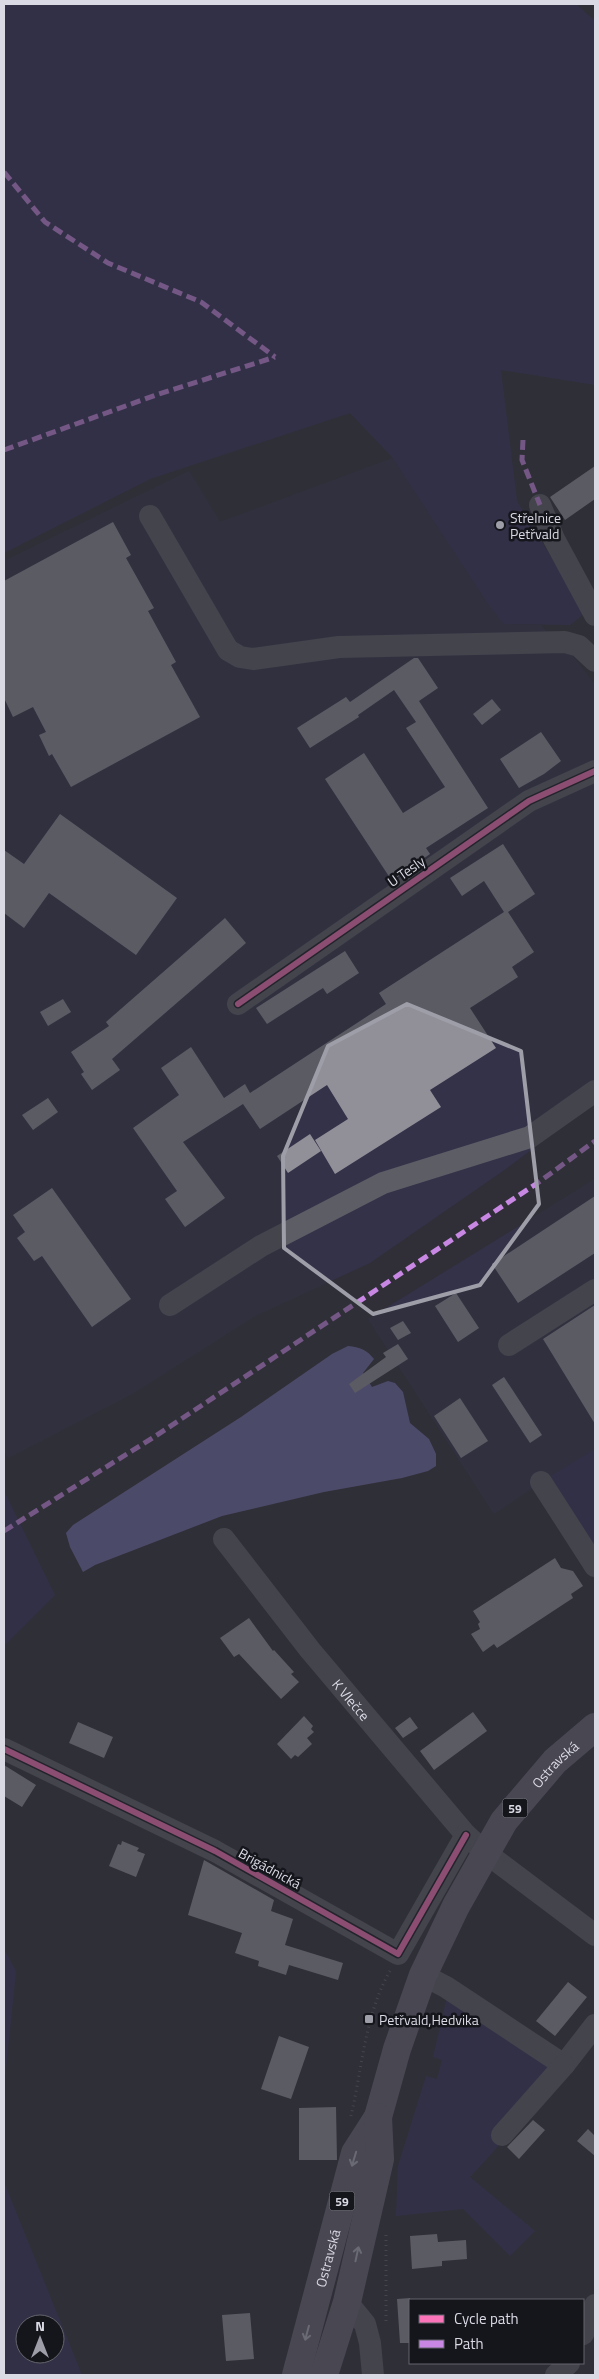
<svg xmlns="http://www.w3.org/2000/svg" width="599" height="2379" viewBox="0 0 599 2379" font-family="'Titillium Web',sans-serif">
  <style>
    .built { fill: #333248 }
    .green { fill: #363257; fill-rule: evenodd }
    .water { fill: #706ba5 }
    .building { fill: #919099 }
    .lines { fill: none; stroke-linecap: round; stroke-linejoin: round }
    .path { stroke: #605f67; stroke-width: 3; stroke-dasharray: 1 4; stroke-linecap: butt }
    .minor { stroke: #5d5d66; stroke-width: 22 }
    .major { stroke: #666572; stroke-width: 28 }
    .quiet { stroke: #c787e3; stroke-width: 5; stroke-dasharray: 10 5; stroke-linecap: butt }
    .cycleway-casing { stroke: #15151c; stroke-width: 9 }
    .cycleway { stroke: #fb73b8; stroke-width: 6 }
    .oneway { stroke: #b1b1bd }
    .marked { fill: none; stroke: #9e9ea8; stroke-width: 4; stroke-linejoin: round }
    .poi-dot { fill: #9e9ea8; stroke: #15151c; stroke-width: 2 }
    .labels { text-anchor: middle; dominant-baseline: central; stroke-width: 5; stroke-linejoin: round; paint-order: stroke }
    .shield { fill: #15151c; stroke: #9f9fa9; stroke-width: 1 }
    .shield-label { font-size: 12px; font-weight: bold; fill: #dadae5 }
    .poi-label { font-size: 14px; fill: #dadae5; stroke: #15151c; text-anchor: start }
    .street-label { font-size: 14px; fill: #dadae5; stroke: #15151c }
  </style>
  <rect width="100%" height="100%" fill="#302f38"/>
  <path class="built" d="M393,458L488,604L504,624L540,625L572,655L595,685V1102L503,1171L370,1263L255,1316L132,1394L8,1458L4,1451V561L189,471L220,522Z
    M595,1179V1449L541,1482L494,1514L368,1319Z"/>
  <path class="green" d="M4,4H576L595,21V385L501,370L517,501L585,613L570,625L504,624L488,604L393,458L350,413L150,479L4,553Z
    M595,1449V1548L549,1477Z
    M4,1491L55,1595L4,1646Z
    M4,1949L16,1971L4,2088Z
    M448,1993L549,2061C541,2100 498,2148 470,2177L535,2231L510,2256L463,2209L396,2216L398,2166L426,2076L437,2079L442,2060L433,2057Z
    M4,2182L82,2375H4ZM25,2324H55V2354H25Z"/>
  <path class="water" d="M348,1346C360,1347 367,1350 374,1359L363,1373L372,1387L388,1381L395,1383L403,1392L410,1423L429,1439L436,1454V1466L428,1471L402,1478L324,1492L222,1516L95,1565L83,1572L70,1547L66,1533L73,1525L241,1417L332,1354Z"/>
  <path class="building" d="M595,466V499L565,520L550,497Z
    M113,522L131,555L126,558L154,608L148,611L176,662L171,665L200,717L71,787L52,754L49,756L39,735L46,732L33,707L13,717L4,698V581Z
    M414,658H418L438,688L419,701L488,808L426,848L430,854L392,881L325,779L364,753L403,813L445,787L406,728L416,722L394,690L358,715L359,717L310,748L297,728L346,697L350,702Z
    M492,699L501,710L482,725L473,714Z
    M541,732L561,761L544,774L519,788L500,759Z
    M60,814L177,898L136,955L49,893L24,928L4,913V850L24,864Z
    M503,844L535,894L508,912L534,952L512,967L518,977L470,1008L496,1048L430,1090L441,1107L335,1174L315,1140L348,1119L327,1085L260,1129L243,1104L183,1142L225,1198L185,1227L165,1199L177,1191L133,1128L179,1095L161,1068L191,1047L224,1098L245,1084L250,1093L386,1004L379,993L504,912L484,881L462,896L450,878Z
    M225,918L246,943L112,1059L120,1070L92,1090L81,1074L84,1072L71,1052L109,1026L106,1022Z
    M345,951L359,973L327,994L323,988L267,1024L256,1008Z
    M63,999L71,1012L48,1026L40,1012Z
    M48,1098L58,1112L33,1130L22,1115Z
    M310,1134L321,1151L288,1173L277,1156Z
    M52,1188L131,1299L92,1327L42,1256L34,1261L17,1238L25,1232L13,1215Z
    M595,1196V1253L518,1303L492,1264Z
    M456,1293L479,1328L458,1342L435,1306Z
    M595,1305V1424L543,1339Z
    M403,1321L411,1333L398,1340L390,1328Z
    M398,1344L408,1359L355,1393L349,1384L386,1357L383,1353Z
    M504,1377L542,1435L530,1443L492,1385Z
    M460,1398L488,1441L461,1458L434,1416Z
    M555,1558L561,1568L573,1571L583,1586L571,1594L573,1598L497,1648L494,1644L483,1652L471,1634L480,1629L478,1624L480,1622L473,1611Z
    M249,1618L273,1651L274,1650L294,1672L291,1674L299,1682L281,1699L239,1654L234,1657L220,1638Z
    M473,1712L487,1731L434,1770L420,1751Z
    M304,1716L313,1726L311,1729L314,1732L307,1738L312,1744L298,1757L295,1755L291,1759L277,1744Z
    M410,1717L418,1728L403,1738L395,1728Z
    M78,1722L113,1737L104,1758L69,1743Z
    M4,1765L36,1785L22,1807L4,1796Z
    M122,1841L139,1848L137,1851L145,1854L136,1877L109,1866L118,1844L121,1845Z
    M204,1860L274,1900L271,1911L293,1919L285,1945L343,1963L338,1980L289,1965L286,1975L258,1966L259,1961L235,1953L242,1933L188,1915Z
    M568,1982L587,1997L555,2036L536,2021Z
    M279,2036L309,2047L291,2099L261,2089Z
    M336,2107L337,2160H299V2108Z
    M533,2120L545,2130L519,2159L507,2147Z
    M588,2129L595,2136V2156L577,2141Z
    M437,2234L438,2242L466,2240L467,2259L442,2261V2266L412,2269L410,2236Z
    M410,2298V2343H400L397,2299Z
    M250,2313L254,2359L226,2361L222,2315Z"/>
  <g class="lines">
    <path class="path" d="M351,2116C362,2069 365,2014 390,1971
      M386,2235V2324"/>
    <g class="minor">
      <path d="M540,505L554,539L595,615"/>
      <path d="M150,516L228,650L240,657L253,659L339,647L565,642L579,646L595,661"/>
      <path d="M238,1004L529,801L595,771"/>
      <path d="M170,1305L261,1246L383,1183L530,1137L595,1091"/>
      <path d="M509,1345L595,1290"/>
      <path d="M541,1482L595,1566"/>
      <path id="s1" d="M224,1539L310,1650L466,1835L486,1853L595,1935"/>
      <path d="M4,1749L215,1851L398,1954L466,1835"/>
      <path d="M423,1975L446,1987L564,2065L595,2025"/>
      <path d="M502,2135L564,2065"/>
      <path d="M347,2302L365,2324L370,2343L373,2375"/>
      <path d="M583,2334L595,2305"/>
      <path d="M556,2375L569,2363"/>
    </g>
    <g class="major">
      <path id="s2" d="M296,2375L355,2153L378,2117L397,2049L423,1975L456,1906L504,1821L555,1761L595,1727"/>
      <path d="M324,2375L347,2302L380,2159L378,2117"/>
    </g>
    <path class="quiet" d="M4,172L45,222L108,263L201,302L275,357
      M523,440L522,460L540,505
      M4,450L156,395L275,357
      M4,1531L154,1437L539,1182L595,1141"/>
    <defs>
      <path id="cycleway" d="M238,1004L529,801L595,771
        M4,1749L215,1851L398,1954L466,1835"/>
    </defs>
    <use href="#cycleway" class="cycleway-casing"/>
    <use href="#cycleway" class="cycleway"/>
  </g>
  <defs><path id="oneway-shaft" d="M-6 0H5M1.5-3L5.5 0L1.5 3" fill="none" stroke-width="1.6" stroke-linecap="round" stroke-linejoin="round" transform="scale(1.25)"/></defs>
  <g class="oneway">
    <use href="#oneway-shaft" transform="translate(354 2159) rotate(107)"/>
    <use href="#oneway-shaft" transform="translate(357 2254) rotate(-78)"/>
    <use href="#oneway-shaft" transform="translate(307 2333) rotate(105)"/>
  </g>
  <path d="M0 0H599V2379H0ZM407,1004L521,1051L539,1204L480,1285L373,1314L284,1248L283,1156L328,1046Z" fill="#302f38" fill-opacity=".55" fill-rule="evenodd"/>
  <path class="marked" d="M407,1004L521,1051L539,1204L480,1285L373,1314L284,1248L283,1156L328,1046Z"/>
  <g class="poi-dot">
    <circle cx="500" cy="525" r="5"/>
    <rect x="364" y="2014" width="10" height="10" rx="2.5"/>
  </g>
  <g class="labels">
    <g class="shield">
      <rect x="502.5" y="1798.5" width="25" height="19" rx="4"/>
      <rect x="329.5" y="2191.5" width="25" height="19" rx="4"/>
    </g>
    <g class="shield-label">
      <text x="515" y="1808">59</text>
      <text x="342" y="2201">59</text>
    </g>
    <g class="poi-label">
      <text x="510" y="517">Střelnice<tspan x="510" dy="16">Petřvald</tspan></text>
      <text x="379" y="2019">Petřvald,Hedvika</text>
    </g>
    <g class="street-label">
      <text transform="translate(406 871) rotate(-35)">U Tesly</text>
      <text stroke="none"><textPath href="#s1" startOffset="205">K Vlečce</textPath></text>
      <text stroke="none"><textPath href="#s2" startOffset="672">Ostravská</textPath></text>
      <text transform="translate(270 1868) rotate(29)">Brigádnická</text>
      <text stroke="none"><textPath href="#s2" startOffset="121">Ostravská</textPath></text>
    </g>
  </g>
  <rect width="599" height="2379" fill="none" stroke="#dadae5" stroke-width="10"/>
  <rect x="409" y="2299" width="175" height="65" fill="#15151c" stroke="#64646c"/>
  <rect x="419" y="2315" width="25" height="8" fill="#fb73b8" stroke="#64646c"/>
  <text x="454" y="2324" font-size="15" fill="#dadae5">Cycle path</text>
  <rect x="419" y="2340" width="25" height="8" fill="#c787e3" stroke="#64646c"/>
  <text x="454" y="2349" font-size="15" fill="#dadae5">Path</text>
  <g transform="translate(40 2339)"><circle r="24" fill="#15151c" stroke="#64646c"/>
  <path d="M0-4L9 19L0 12L-9 19Z" fill="#9e9ea8"/>
  <text y="-8" font-size="14" font-weight="bold" text-anchor="middle" fill="#dadae5">N</text>
  </g>
</svg>
